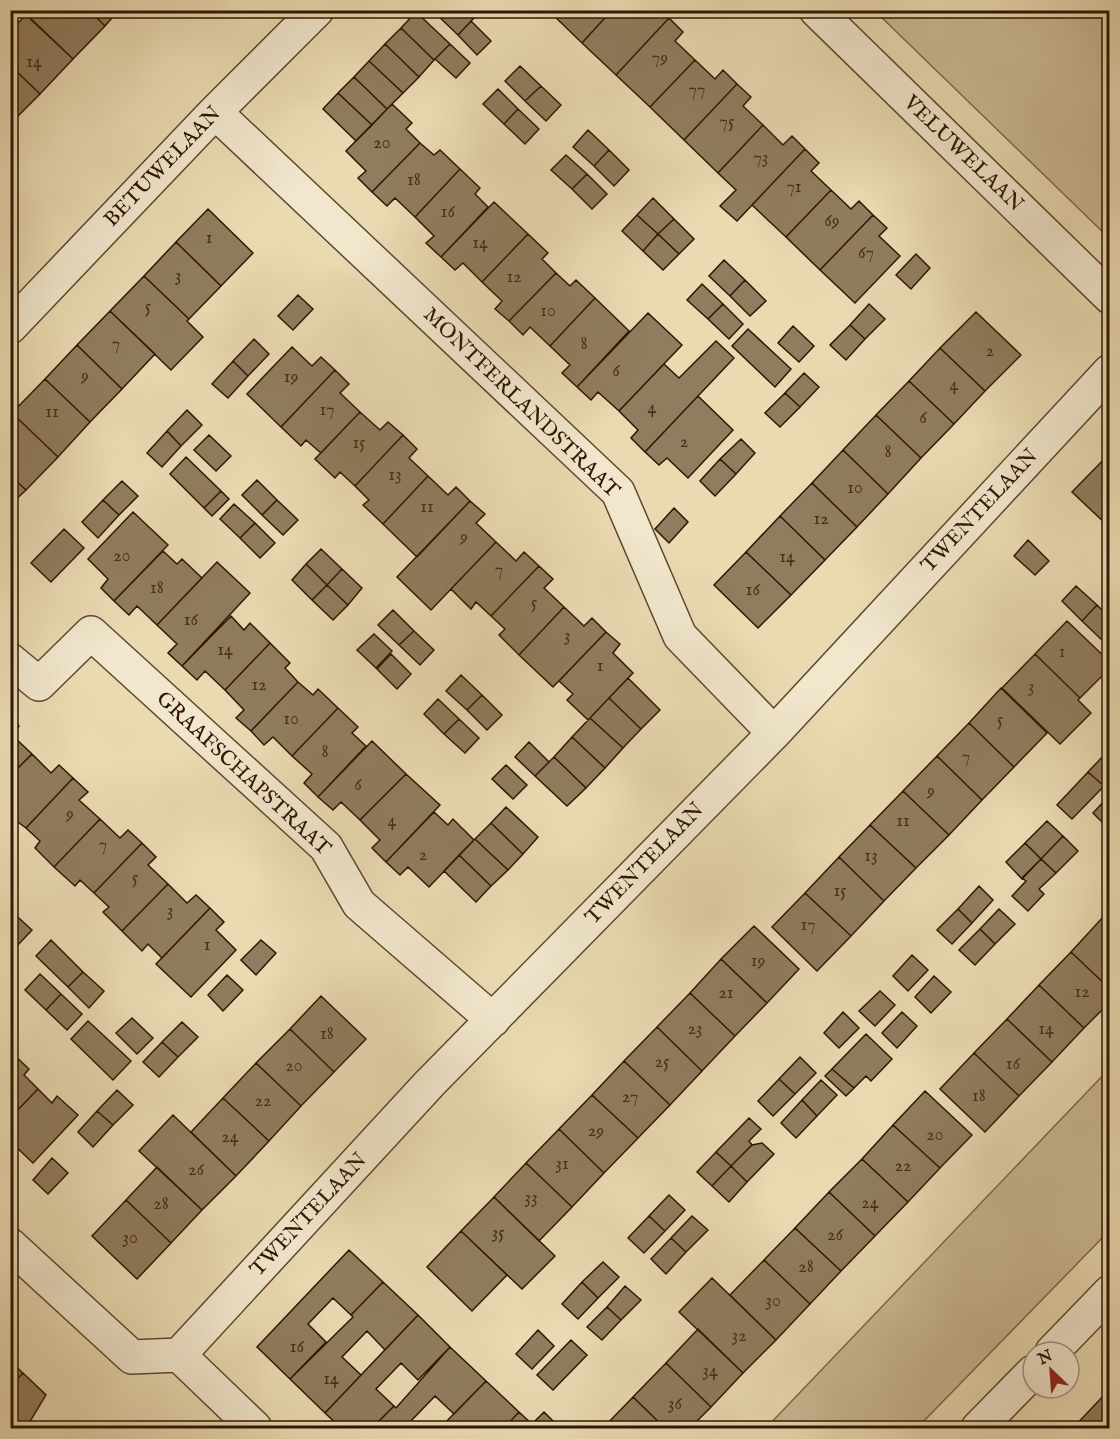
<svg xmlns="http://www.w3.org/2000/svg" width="1120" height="1439" viewBox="0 0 1120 1439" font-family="'IM FELL English',serif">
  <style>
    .green { fill: #cab994; stroke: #7c684b; stroke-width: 1.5 }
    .building { fill: #907c5e; stroke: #2f1602; stroke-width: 1.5 }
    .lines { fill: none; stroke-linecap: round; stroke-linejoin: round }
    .minor-casing { stroke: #5e472e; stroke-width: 36 }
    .minor { stroke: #f1e7cd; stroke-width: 33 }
    .labels { text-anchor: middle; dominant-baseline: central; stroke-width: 4.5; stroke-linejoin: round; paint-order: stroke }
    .number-label { font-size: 18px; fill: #473019 }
    .street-label { font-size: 21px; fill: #2f1602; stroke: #f1e7cd }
  </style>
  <rect width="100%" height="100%" fill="#eadab2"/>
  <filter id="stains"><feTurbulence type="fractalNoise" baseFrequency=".00333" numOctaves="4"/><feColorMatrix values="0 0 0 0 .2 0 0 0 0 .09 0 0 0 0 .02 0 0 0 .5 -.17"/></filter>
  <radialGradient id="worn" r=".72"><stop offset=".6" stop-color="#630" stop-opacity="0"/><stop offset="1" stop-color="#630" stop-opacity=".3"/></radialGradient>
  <path class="green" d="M875,11H1109V238Z
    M1109,1069V1231L917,1428H766Z"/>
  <path class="building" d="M22,10H89L105,26L73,59Z
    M89,10H119L105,26Z
    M432,10H465L473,19L458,35Z
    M465,10H481L473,19Z
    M548,10H612L582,43Z
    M612,10H644L647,13L649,10H661L669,18L616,75L582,43Z
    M416,12L450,44L434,60L401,28Z
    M26,15L73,59L40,94L10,65V31Z
    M669,18L683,32L675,41L695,60L650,107L616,75Z
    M471,21L491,41L477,55L458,35Z
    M401,28L434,60L419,77L385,44Z
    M385,44L419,77L403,93L369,61Z
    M450,44L470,63L456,78L435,59Z
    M695,60L715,79L723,70L737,84L684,140L650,107Z
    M369,61L403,93L387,109L354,77Z
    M10,65L40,94L10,124Z
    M520,66L541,86L525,101L505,81Z
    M354,77L387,109L372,125L338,93Z
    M737,84L751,97L743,106L763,125L718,173L684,140Z
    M541,86L561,105L546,121L525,101Z
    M498,89L518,109L504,124L483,104Z
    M338,93L372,125L356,141L323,109Z
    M392,104L412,123L406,129L420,143L372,192L358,178L366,171L346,151Z
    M518,109L539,129L525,144L504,124Z
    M763,125L783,145L792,136L805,149L737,221L720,206L736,190L718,173Z
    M588,130L609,150L594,166L573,147Z
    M420,143L434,155L440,150L460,169L415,217L395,198L387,206L372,192Z
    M805,149L819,163L811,171L831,190L786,237L752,205Z
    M609,150L629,170L614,186L594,166Z
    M566,155L587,174L572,189L551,170Z
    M460,169L480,188L475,194L488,207L441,257L426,243L434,236L415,217Z
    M587,174L607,194L592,209L572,189Z
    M831,190L851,209L859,201L873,215L820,270L786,237Z
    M653,198L674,219L658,234L637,215Z
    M494,202L528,234L482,282L463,263L455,270L441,257Z
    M208,209L253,253L221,286L176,242Z
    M637,215L658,234L643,251L622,231Z
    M873,215L887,228L879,236L900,256L855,303L820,270Z
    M674,219L694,239L679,254L658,234Z
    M528,234L548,253L542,259L556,273L509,321L495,309L502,301L482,282Z
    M658,234L679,254L663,270L643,251Z
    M176,242L221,286L189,319L144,276Z
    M916,254L930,268L911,289L896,275Z
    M724,260L745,280L730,296L709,276Z
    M556,273L570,286L576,280L595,298L550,346L530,327L523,335L509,321Z
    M144,276L189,319L187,321L203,337L171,370L110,311Z
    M745,280L766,301L750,316L730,296Z
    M702,284L723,304L708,319L687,300Z
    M298,295L313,309L293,330L278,316Z
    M595,298L629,331L577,387L562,373L570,365L550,346Z
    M723,304L743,324L729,339L708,319Z
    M869,304L885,319L865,339L850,325Z
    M110,311L155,354L122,389L77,345Z
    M976,312L1021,355L985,391L940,348Z
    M648,313L682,345L619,411L598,392L591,400L577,387Z
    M850,325L865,339L846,360L830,345Z
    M793,326L814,346L799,362L778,343Z
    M748,329L791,369L775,387L732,346Z
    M254,339L269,354L248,376L233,361Z
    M716,341L734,358L645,452L631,438L638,430L619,411L664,364L679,378Z
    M77,345L122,389L90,422L45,379Z
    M292,347L312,366L321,357L335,370L281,427L247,394Z
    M940,348L985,391L954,424L909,381Z
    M233,361L248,376L228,398L212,384Z
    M335,370L349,384L340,393L360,412L321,453L306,440L301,446L281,427Z
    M804,373L819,387L800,407L785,393Z
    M45,379L90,422L58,457L12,413Z
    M909,381L954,424L921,458L876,415Z
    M785,393L800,407L780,427L765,413Z
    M698,396L733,430L688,478L667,458L659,465L645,452Z
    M187,410L202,425L181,446L167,431Z
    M360,412L380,430L388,422L403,435L355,486L340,472L335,478L315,459Z
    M12,413L58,457L26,490L10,475Z
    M876,415L921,458L888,494L843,450Z
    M167,431L181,446L162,467L147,453Z
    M209,435L231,456L216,471L194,450Z
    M403,435L417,449L409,458L428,476L383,524L363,505L369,500L355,486Z
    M741,439L755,453L736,474L720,459Z
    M843,450L888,494L857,527L812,483Z
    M1110,453V524L1108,526L1072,492Z
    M186,457L221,491L204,508L170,474Z
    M720,459L736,474L715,496L700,481Z
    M10,475L26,490L10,505Z
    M428,476L448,495L456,487L470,501L417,557L383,524Z
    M257,480L277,500L262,515L242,495Z
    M122,481L138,496L119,515L103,500Z
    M812,483L857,527L825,560L780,516Z
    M221,491L229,499L212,516L204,508Z
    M103,500L119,515L98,538L82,522Z
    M277,500L298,520L283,535L262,515Z
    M470,501L485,514L476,523L496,542L431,610L397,577Z
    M234,504L255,523L240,538L220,519Z
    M674,508L688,522L669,543L655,529Z
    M133,512L168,545L114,601L101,588L108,579L88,559Z
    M780,516L825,560L791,595L746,552Z
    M255,523L275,543L260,558L240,538Z
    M64,529L84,548L51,582L31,563Z
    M1028,540L1049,561L1035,575L1014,556Z
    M496,542L516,561L524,552L539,566L491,616L476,602L471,609L451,589Z
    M321,549L342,569L327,585L306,564Z
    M163,551L177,564L182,559L202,578L157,625L137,606L129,615L114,601Z
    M746,552L791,595L758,628L714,585Z
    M217,562L250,593L182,666L168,653L177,644L157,625Z
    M306,564L327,585L312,600L292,580Z
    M539,566L553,579L544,588L564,607L519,655L499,635L505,629L491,616Z
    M342,569L362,588L348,605L327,585Z
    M327,585L348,605L333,620L312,600Z
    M1076,586L1097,605L1082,621L1062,601Z
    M1097,605L1110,618V634L1103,641L1082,621Z
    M564,607L584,626L592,618L606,632L553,687L519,655Z
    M393,610L414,631L399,645L378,625Z
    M231,616L244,630L250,623L270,643L225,690L205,671L197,680L182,666Z
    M1067,621L1110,662V668L1080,698L1035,654Z
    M414,631L434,650L420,665L399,645Z
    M606,632L620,644L613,653L633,673L588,720L567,700L573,694L559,681Z
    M374,634L392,651L376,668L357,650Z
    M270,643L290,663L285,668L298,682L251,731L236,718L244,710L225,690Z
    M391,654L411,674L397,689L377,669Z
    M1035,654L1080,698L1078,700L1091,713L1060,744L1002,688Z
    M461,675L482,695L467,710L446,691Z
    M628,678L660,710L641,729L609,698Z
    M298,682L313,695L318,689L338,708L292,756L273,737L264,745L251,731Z
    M1001,688L1047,733L1014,767L969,723Z
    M482,695L502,715L487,730L467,710Z
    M609,698L641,729L623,748L590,718Z
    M438,699L459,719L444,734L424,714Z
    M338,708L358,727L352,733L366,746L318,797L304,783L312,774L292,756Z
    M10,718L19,726L12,735L32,754L10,776Z
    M590,718L623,748L605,768L572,737Z
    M459,719L479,738L465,753L444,734Z
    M969,723L1014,767L982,800L937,756Z
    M572,737L605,768L586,788L554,757Z
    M372,741L406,774L360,820L341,802L333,810L318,797Z
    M529,742L549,762L535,776L515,757Z
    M1107,752L1110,754V780L1104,786L1088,772Z
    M32,754L51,773L59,765L73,778L26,828L10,816V776Z
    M937,756L982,800L949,835L903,791Z
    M554,757L586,788L567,806L535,776Z
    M506,765L527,785L513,799L492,779Z
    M1088,772L1104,786L1072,819L1057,805Z
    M406,774L440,805L386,862L372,848L380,840L360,820Z
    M73,778L88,792L79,800L100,819L54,867L35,848L40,841L26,828Z
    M903,791L949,835L916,868L870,825Z
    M1110,795V828L1109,829L1093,813Z
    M506,807L538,837L523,854L491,823Z
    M434,812L448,825L453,819L474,840L429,887L408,867L400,875L386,862Z
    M100,819L120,838L128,830L142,843L94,893L80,880L75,886L54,867Z
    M1047,821L1063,836L1041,859L1025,843Z
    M491,823L523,854L508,870L475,839Z
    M870,825L916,868L884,901L839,857Z
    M1063,836L1078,851L1056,873L1041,859Z
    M475,839L508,870L491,886L459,855Z
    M142,843L156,857L148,865L168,884L122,931L103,912L109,907L94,893Z
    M1025,843L1041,859L1022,879L1006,862Z
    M459,855L491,886L476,902L444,871Z
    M839,857L884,901L851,936L805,893Z
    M1041,859L1056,873L1039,889L1044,894L1028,911L1012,896L1026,881L1022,878Z
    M168,884L187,903L196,895L210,908L162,958L148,944L142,951L122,931Z
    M979,886L993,900L972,923L958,909Z
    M805,893L851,936L817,971L772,927Z
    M210,908L224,922L216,930L236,950L191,997L156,964Z
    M958,909L972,923L952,944L937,930Z
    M999,909L1015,924L995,944L980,929Z
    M11,911L32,930L17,946L10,939Z
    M1104,916L1110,921V989L1071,952Z
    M754,926L799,969L767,1003L721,959Z
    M980,929L995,944L975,965L959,950Z
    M10,939L17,946L10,952Z
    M51,940L83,972L68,987L36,956Z
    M261,940L276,953L256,975L241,960Z
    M1071,952L1110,989V1002L1084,1028L1039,985Z
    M912,955L928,970L908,991L893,976Z
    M721,959L767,1003L735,1036L690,993Z
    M83,972L104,991L89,1008L68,987Z
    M40,974L61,994L46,1010L25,990Z
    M227,975L243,990L223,1011L208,995Z
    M934,976L951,992L931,1013L915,997Z
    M1039,985L1084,1028L1052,1062L1007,1019Z
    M880,991L895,1005L875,1026L859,1011Z
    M690,993L735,1036L702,1071L657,1027Z
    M61,994L82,1014L67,1030L46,1010Z
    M321,996L366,1039L334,1072L290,1029Z
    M843,1012L859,1028L839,1048L824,1033Z
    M902,1012L917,1026L897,1048L882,1033Z
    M132,1018L153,1038L137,1054L116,1033Z
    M1007,1019L1052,1062L1019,1096L974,1053Z
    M88,1021L131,1061L113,1080L71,1039Z
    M182,1022L198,1037L178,1057L162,1042Z
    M657,1027L702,1071L670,1105L624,1061Z
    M290,1029L334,1072L301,1106L256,1063Z
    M866,1034L892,1059L871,1081L866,1076L854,1088L832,1069Z
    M162,1042L178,1057L159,1077L143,1062Z
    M10,1051L29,1069L24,1075L38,1089L10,1118Z
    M974,1053L1019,1096L985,1132L940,1089Z
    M800,1057L816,1073L795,1094L779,1079Z
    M624,1061L670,1105L638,1138L592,1095Z
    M256,1063L301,1106L269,1141L223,1098Z
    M832,1069L854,1088L846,1096L825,1076Z
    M779,1079L795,1094L773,1116L758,1101Z
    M821,1080L837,1095L817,1116L802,1100Z
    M38,1089L52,1103L57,1096L78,1115L33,1163L13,1144L10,1146V1118Z
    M117,1090L133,1105L113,1125L97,1111Z
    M925,1091L972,1135L940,1168L893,1125Z
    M592,1095L638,1138L604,1173L559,1129Z
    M223,1098L269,1141L236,1176L191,1132Z
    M802,1100L817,1116L796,1138L781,1123Z
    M97,1111L113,1125L93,1147L78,1132Z
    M173,1115L236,1176L202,1210L139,1151Z
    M749,1118L761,1129L749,1141L752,1145L731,1166L716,1152Z
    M893,1125L940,1168L908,1202L862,1159Z
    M559,1129L604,1173L572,1207L526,1163Z
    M762,1143L774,1154L747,1182L731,1166L752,1145Z
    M716,1152L731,1166L712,1186L697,1172Z
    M52,1158L68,1173L48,1194L33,1180Z
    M862,1159L908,1202L875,1236L829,1192Z
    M526,1163L572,1207L539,1241L494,1197Z
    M731,1166L747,1182L729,1202L712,1186Z
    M157,1167L202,1210L171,1243L126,1200Z
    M829,1192L875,1236L841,1271L795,1228Z
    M669,1195L685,1210L665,1231L649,1216Z
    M494,1197L555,1256L522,1289L461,1231Z
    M126,1200L171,1243L137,1279L92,1236Z
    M649,1216L665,1231L644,1253L628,1238Z
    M692,1216L708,1230L686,1252L671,1238Z
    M795,1228L841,1271L810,1304L764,1260Z
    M461,1231L507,1275L472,1311L427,1267Z
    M671,1238L686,1252L666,1274L651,1259Z
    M349,1250L383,1282L351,1315L333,1298L308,1324L326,1342L290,1379L257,1347Z
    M764,1260L810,1304L776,1340L730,1295Z
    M603,1262L619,1277L598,1298L582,1282Z
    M712,1278L776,1340L743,1373L679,1312Z
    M383,1282L418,1315L385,1350L367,1331L342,1357L361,1375L325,1413L290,1379L353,1317L351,1315Z
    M582,1282L598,1298L578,1319L562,1304Z
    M625,1286L641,1300L621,1320L607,1307Z
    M607,1307L621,1320L602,1340L587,1327Z
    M418,1315L450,1347L418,1380L401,1363L376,1389L394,1406L372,1428H341L325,1413Z
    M698,1329L743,1373L711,1407L666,1363Z
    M538,1330L554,1346L532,1369L516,1354Z
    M571,1340L587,1355L553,1390L537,1375Z
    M450,1347L486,1381L454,1414L435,1396L410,1422L417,1428H372L394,1406L396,1408Z
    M10,1361L23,1373L10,1387Z
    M666,1363L711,1407L690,1428H665L633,1397Z
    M23,1373L46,1395L29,1423L35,1428H10V1387Z
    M486,1381L519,1412L504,1428H440Z
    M1105,1394L1110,1399V1428H1073Z
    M633,1397L665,1428H603Z
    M519,1412L536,1428H504Z
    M544,1412L560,1428H536L532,1424Z"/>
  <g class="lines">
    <defs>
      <path id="minor" d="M816,10L1110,297
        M215,112L618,492L680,636L774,733
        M10,327L215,112L317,10
        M10,660L39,684L91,633L326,847L359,904L493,1020
        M10,1245L132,1357L179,1355L255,1428
        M1052,1352L1110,1292
        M179,1355L430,1083L774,733L1110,371
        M978,1428L1033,1372"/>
    </defs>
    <use href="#minor" class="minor-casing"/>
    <use href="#minor" class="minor"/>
  </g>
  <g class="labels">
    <g class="number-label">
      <text x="660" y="58">79</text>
      <text x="34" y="62">14</text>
      <text x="697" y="90">77</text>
      <text x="727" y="122">75</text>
      <text x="382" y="143">20</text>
      <text x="761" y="158">73</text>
      <text x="414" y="180">18</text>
      <text x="794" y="187">71</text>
      <text x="448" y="212">16</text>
      <text x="832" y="221">69</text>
      <text x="209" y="238">1</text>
      <text x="480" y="243">14</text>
      <text x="866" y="253">67</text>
      <text x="178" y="276">3</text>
      <text x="514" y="277">12</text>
      <text x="148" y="307">5</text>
      <text x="548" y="311">10</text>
      <text x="116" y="344">7</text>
      <text x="584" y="344">8</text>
      <text x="990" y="351">2</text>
      <text x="616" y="371">6</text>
      <text x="85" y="376">9</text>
      <text x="291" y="377">19</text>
      <text x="954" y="385">4</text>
      <text x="652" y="408">4</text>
      <text x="327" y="410">17</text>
      <text x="52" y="412">11</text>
      <text x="923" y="418">6</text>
      <text x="684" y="442">2</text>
      <text x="359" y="443">15</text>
      <text x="888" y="452">8</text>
      <text x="395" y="475">13</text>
      <text x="855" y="488">10</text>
      <text x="427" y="507">11</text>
      <text x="821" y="519">12</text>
      <text x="464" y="537">9</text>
      <text x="122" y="556">20</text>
      <text x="787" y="557">14</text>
      <text x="499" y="570">7</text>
      <text x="157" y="588">18</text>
      <text x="753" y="590">16</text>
      <text x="534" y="603">5</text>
      <text x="191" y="620">16</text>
      <text x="567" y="636">3</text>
      <text x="225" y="650">14</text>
      <text x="1062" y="652">1</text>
      <text x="600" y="666">1</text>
      <text x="259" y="685">12</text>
      <text x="1031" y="687">3</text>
      <text x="291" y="719">10</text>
      <text x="1000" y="720">5</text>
      <text x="325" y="752">8</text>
      <text x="966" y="757">7</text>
      <text x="358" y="785">6</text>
      <text x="931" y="791">9</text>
      <text x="70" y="814">9</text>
      <text x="392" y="821">4</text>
      <text x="903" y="821">11</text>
      <text x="103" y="845">7</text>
      <text x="423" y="855">2</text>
      <text x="871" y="856">13</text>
      <text x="135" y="878">5</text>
      <text x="840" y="891">15</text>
      <text x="170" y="911">3</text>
      <text x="808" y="925">17</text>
      <text x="207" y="945">1</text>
      <text x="758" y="961">19</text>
      <text x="1082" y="992">12</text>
      <text x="726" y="993">21</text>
      <text x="695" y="1029">23</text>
      <text x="1046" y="1029">14</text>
      <text x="327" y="1034">18</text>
      <text x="662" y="1062">25</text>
      <text x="1013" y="1064">16</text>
      <text x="294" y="1066">20</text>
      <text x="979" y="1096">18</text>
      <text x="630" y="1097">27</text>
      <text x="263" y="1101">22</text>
      <text x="596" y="1131">29</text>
      <text x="935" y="1135">20</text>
      <text x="230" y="1137">24</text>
      <text x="562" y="1164">31</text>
      <text x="903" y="1166">22</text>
      <text x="196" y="1170">26</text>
      <text x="531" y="1198">33</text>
      <text x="870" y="1203">24</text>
      <text x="161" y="1204">28</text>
      <text x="498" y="1233">35</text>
      <text x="835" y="1235">26</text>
      <text x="130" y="1238">30</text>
      <text x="806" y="1267">28</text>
      <text x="773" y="1301">30</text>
      <text x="739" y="1336">32</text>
      <text x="297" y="1347">16</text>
      <text x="710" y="1371">34</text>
      <text x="331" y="1379">14</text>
      <text x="675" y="1404">36</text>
    </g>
    <g class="street-label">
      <text transform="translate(963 154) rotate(44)">VELUWELAAN</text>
      <text transform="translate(163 167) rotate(-46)">BETUWELAAN</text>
      <text transform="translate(521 403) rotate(44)">MONTFERLANDSTRAAT</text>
      <text transform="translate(980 511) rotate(-47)">TWENTELAAN</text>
      <text transform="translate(243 774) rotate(43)">GRAAFSCHAPSTRAAT</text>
      <text transform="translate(645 864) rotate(-46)">TWENTELAAN</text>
      <text transform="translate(309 1215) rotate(-47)">TWENTELAAN</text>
    </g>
  </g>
  <rect width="1120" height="1439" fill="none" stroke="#eadab2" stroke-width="36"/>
  <rect x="12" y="12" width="1096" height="1415" fill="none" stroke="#2f1602" stroke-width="3"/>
  <rect x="18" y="18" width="1084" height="1403" fill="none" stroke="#2f1602" stroke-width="1.5"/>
  <g transform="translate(1051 1370) rotate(335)"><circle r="28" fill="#f1e7cd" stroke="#a3937c" stroke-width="1.5"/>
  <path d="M0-4.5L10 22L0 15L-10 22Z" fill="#8f2418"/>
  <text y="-9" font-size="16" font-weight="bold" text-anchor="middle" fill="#2f1602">N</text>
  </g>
  <rect width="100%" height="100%" filter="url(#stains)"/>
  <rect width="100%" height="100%" fill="url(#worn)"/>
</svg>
